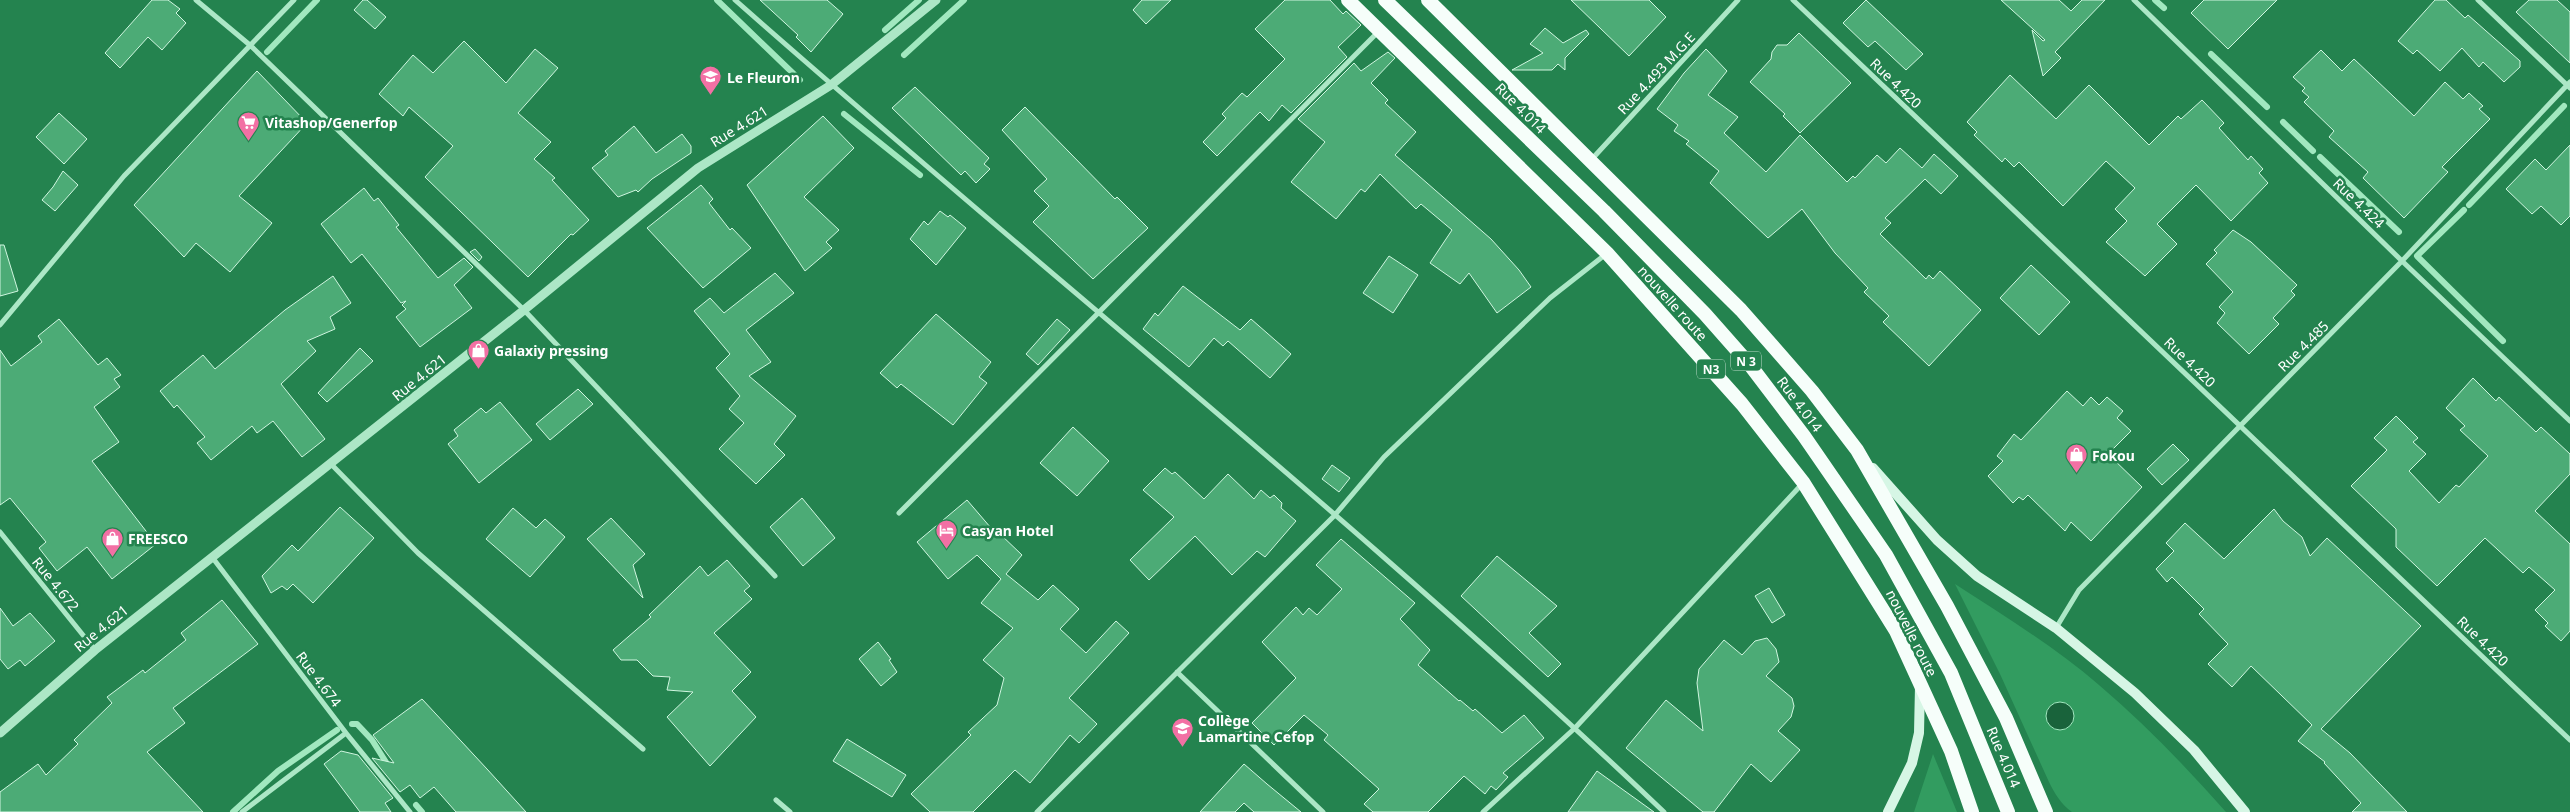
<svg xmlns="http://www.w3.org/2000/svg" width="2570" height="812" viewBox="0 0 2570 812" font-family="'Noto Sans',sans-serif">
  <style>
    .green { fill: #329c60 }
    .water { fill: #19633b; stroke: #a1e8bf }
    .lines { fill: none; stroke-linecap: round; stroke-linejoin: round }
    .stream { stroke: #a1e8bf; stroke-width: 6 }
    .building { fill: #4cab76; stroke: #d0f6e0 }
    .minor { stroke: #ace7c6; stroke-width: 5 }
    .tertiary { stroke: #ace7c6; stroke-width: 9 }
    .secondary { stroke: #d6f6e5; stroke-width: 10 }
    .trunk { stroke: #f6fefa; stroke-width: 14 }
    .labels { text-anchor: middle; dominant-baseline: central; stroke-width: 5; stroke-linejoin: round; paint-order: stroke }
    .shield { fill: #24834f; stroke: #bddaca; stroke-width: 1 }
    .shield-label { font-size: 12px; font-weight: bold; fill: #fff }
    .street-label { font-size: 14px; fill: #fff; stroke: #24834f }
    .poi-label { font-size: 14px; font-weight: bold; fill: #fff; stroke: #24834f; text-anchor: start }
  </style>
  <rect width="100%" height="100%" fill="#24834f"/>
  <path class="green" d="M1955,584C2004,616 2055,647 2099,685C2145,724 2186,767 2226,812H2072C2061,804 2055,794 2049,782L2000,674Z
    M1933,754L1957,812H1914Z"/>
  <path class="water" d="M2046 716a14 14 0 1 1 28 0a14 14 0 1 1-28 0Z"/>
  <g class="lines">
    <path class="stream" d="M717,0L800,80
      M2155,0L2164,8
      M885,30L919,0
      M267,52L317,0
      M2211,54L2267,107
      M904,55L964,0
      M844,114L920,175
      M2283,122L2313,151
      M2320,157L2399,232
      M2469,205L2564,106
      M2464,210L2417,256L2503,341
      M352,724H357L372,740L389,767
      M416,805L422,812
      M233,812L278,771L337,730"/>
  </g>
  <path class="building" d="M152,0H168L180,9L176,13L186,23L162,50L148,37L120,68L105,53Z
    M363,0H367L386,17L375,29L354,10Z
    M760,0H827L843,14L811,52L796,37L798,35Z
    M1142,0H1171L1146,24L1133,10Z
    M1285,0H1330L1343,14L1346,11L1361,25L1338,47L1347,57L1291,113L1282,105L1269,121L1260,112L1217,156L1203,142L1226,118L1222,114L1242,93L1247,97L1285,59L1255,29Z
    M1571,0H1649L1666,17L1629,56Z
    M1866,0L1923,54L1906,70L1875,41L1868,47L1843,23Z
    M2001,0H2059L2071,11L2082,0H2105L2055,52L2061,58L2043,76L2032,30L2043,41L2045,40Z
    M2204,0H2277L2228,49L2191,13Z
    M2435,0H2446L2465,18L2468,15L2520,61V67L2504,82L2483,62L2479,67L2462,48L2440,71L2417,50L2413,54L2398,41Z
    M2529,0H2557L2570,12V63L2516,12Z
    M1545,28L1563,43L1586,30L1589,34L1565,58V70L1558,64L1552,70H1512L1543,53L1530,44Z
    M1799,33L1851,83L1800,133L1783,116L1785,114L1750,82L1771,59L1772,52L1777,45H1787Z
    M464,41L506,83L535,49L558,68L518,113L551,142L534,159L555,178L552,180L589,220L573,235L571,234L528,277L425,177L453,146L409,107L403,116L379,94L413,55L433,73Z
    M1706,49L1727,71L1708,95L1738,117L1724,133L1766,172L1800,135L1847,182L1853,176L1855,178L1877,155L1886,163L1900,148L1922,168L1934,154L1958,176L1941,194L1925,179L1885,218L1891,223L1880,234L1926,279L1929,275L1933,279L1940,271L1981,310L1929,366L1883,322L1889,316L1864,292L1868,288L1835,253L1802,209L1768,238L1710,183L1719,171L1686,144L1689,141L1674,131L1678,125L1657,109L1684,73Z
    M2321,50L2342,71L2354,59L2414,116L2445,82L2463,99L2469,93L2483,106L2479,109L2490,119L2442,167L2448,172L2404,218L2363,178L2368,172L2329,137L2334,131L2304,102L2309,97L2302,91L2305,88L2293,77Z
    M1388,52L1395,58L1371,83L1388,100L1385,103L1416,132L1395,155L1491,239L1519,270L1531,287L1497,313L1469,273L1460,284L1430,263L1452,230L1421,204L1416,209L1380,174L1365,192L1361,189L1336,219L1291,182L1325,142L1298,119L1354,63L1361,71Z
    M257,71L307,123L239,196L272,223L230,272L196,243L184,257L134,205Z
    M2010,75L2056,119L2089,85L2149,145L2178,116L2181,119L2202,100L2224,123L2219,128L2248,160L2251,156L2263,169L2259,173L2268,183L2231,221L2196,185L2157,224L2177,244L2145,276L2106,242L2127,221L2115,209L2135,188L2106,161L2063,206L2019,162L2014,167L2005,158L2002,162L1974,135L1977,132L1967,122Z
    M915,87L989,158L984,164L990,169L976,183L965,171L961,175L892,108Z
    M1025,107L1115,199L1117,197L1148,228L1093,279L1033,222L1049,206L1034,191L1047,179L1002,130Z
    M59,113L87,139L64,164L36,137Z
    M823,116L854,148L804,197L839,230L826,242L832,248L805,271L747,185Z
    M634,126L656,153L682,134L691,146V153L652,179L638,192L636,190L618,197L592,168L608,155L605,151Z
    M2570,145V216L2561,225L2541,206L2532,214L2506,189L2535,159L2546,170Z
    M63,171L78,185L55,211L42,200L53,187Z
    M701,185L713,199L709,203L730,230L732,228L751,248L703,288L647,228Z
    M364,188L374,201L378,198L399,225L396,227L438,278L464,258L473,267L454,285L472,308L420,347L396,317L406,309L402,305L406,301L401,303L362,254L351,263L321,224Z
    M940,211L948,217L950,215L966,228L936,265L910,239L924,221L928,225Z
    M2233,230L2251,242L2297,285L2291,291L2295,295L2273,318L2279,324L2249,354L2217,323L2225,313L2219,307L2233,292L2206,264L2217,253L2214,250Z
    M0,245H4L18,291L0,296Z
    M475,249L482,257L479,261L470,252Z
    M1389,256L1418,275L1393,313L1363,293Z
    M2031,265L2070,302L2039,335L2000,298Z
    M775,273L794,293L746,330L771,362L749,376L796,416L774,444L785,455L756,484L719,449L744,423L729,409L740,396L716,368L730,354L694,311L710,298L724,313Z
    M333,276L351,303L330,317L335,329L307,341L316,351L281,384L325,439L302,457L273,421L257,433L252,426L211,460L197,443L205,437L177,405L174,408L160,391L203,355L215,369L285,310Z
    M1183,286L1240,330L1251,319L1291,354L1270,378L1228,341L1223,346L1214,338L1189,367L1143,329L1155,313L1158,316Z
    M936,314L991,362L979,377L987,383L953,425L901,384L897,388L880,373Z
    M59,319L98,365L107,358L121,375L114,379L120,387L94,407L119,442L92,461L156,544L112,579L87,547L57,571L39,548L46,542L10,498L0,505V350L11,366L42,342L38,336Z
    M1057,319L1070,330L1038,365L1026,354Z
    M360,348L373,361L327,402L318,393Z
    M2473,378L2496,401L2499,397L2536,432L2541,427L2570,454V474L2535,511L2570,544V631L2561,641L2545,626L2548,623L2535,610L2555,590L2529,567L2523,573L2485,538L2437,586L2396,547V529L2351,486L2387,450L2374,438L2396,416L2418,438L2413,442L2426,454L2409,471L2439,503L2456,485L2459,487L2488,456L2460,430L2465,426L2446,408Z
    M578,389L593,404L550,440L536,424Z
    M2067,391L2083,406L2091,397L2099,405L2107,397L2123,411L2117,418L2131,431L2108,454L2142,487L2091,541L2071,522L2065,531L2028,495L2023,500L2019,497L2013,503L1988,476L2003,461L1997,456L2014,434L2021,440Z
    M500,402L532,440L479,483L448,444L458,436L454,430L481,408L486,413Z
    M1073,427L1109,461L1077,496L1040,463Z
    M2173,444L2189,460L2162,485L2147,469Z
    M1332,465L1350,478L1339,492L1322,479Z
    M1165,468L1172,474L1175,472L1204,499L1228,474L1254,499L1261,490L1270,498L1274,495L1282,503L1281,508L1296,521L1265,557L1257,551L1232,575L1195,536L1149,580L1130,560L1174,517L1143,490Z
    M802,498L835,538L803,566L770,527Z
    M967,500L997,535L999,533L1022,555L1006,574L1038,600L1053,585L1079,609L1060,629L1086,653L1116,621L1129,633L1069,698L1097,724L1079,743L1070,735L1030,783L1015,770L973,812H930L911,794L971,735L968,732L997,705L1004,678L983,660L1013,628L981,603L1001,579L977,555L948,579L917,542Z
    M340,507L374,538L313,603L293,584L287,590L282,586L271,593L262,576L292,545L298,551Z
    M513,508L536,528L545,519L565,537L530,577L486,539Z
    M2274,509L2283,521L2302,537L2310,556L2327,538L2421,626L2321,729L2350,753L2407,812H2352L2361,803L2324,763L2325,762L2298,741L2312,725L2251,666L2232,687L2208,664L2228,644L2199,614L2204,609L2172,577L2167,582L2156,569L2174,551L2166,543L2185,523L2224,559Z
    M611,518L645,554L633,565L643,598L587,539Z
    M1341,539L1415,603L1400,619L1430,650L1418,665L1459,701L1460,700L1473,711L1475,709L1502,733L1524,715L1544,738L1503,773L1508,777L1496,790L1491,786L1485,794L1464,776L1428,812H1373L1364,804L1379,789L1324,740L1328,735L1304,715L1274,745L1252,723L1296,678L1262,642L1296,607L1303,615L1309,608L1317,615L1342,589L1316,565Z
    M1497,556L1557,606L1529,633L1561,664L1548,677L1461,596Z
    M727,560L750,586L744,591L752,599L714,633L751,672L732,691L756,717L710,766L667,717L693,692L667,690L670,677L653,676L637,660H621L613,650L651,617L649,615L700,566L708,576Z
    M1769,588L1785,615L1772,623L1755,596Z
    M222,600L258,644L173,708L185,723L147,752L203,812H0V792L38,764L46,775L78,744L74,740L112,703L107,697L143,670L145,673L186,640L181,633Z
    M0,608L13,626L30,613L55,641L25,666L20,660L8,669L0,659Z
    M1767,638L1776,649L1779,662L1766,676L1792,698L1794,706L1791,717L1778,731L1800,750L1771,782L1751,764L1714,812H1703L1626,748L1666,700L1703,731L1697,683L1699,669L1724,640L1742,655L1755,641Z
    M878,642L891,659L889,660L897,672L881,686L859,659Z
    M422,699L487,769L526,812H456L434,787L420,798L410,785L400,792L372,758L394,763L373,735Z
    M847,739L906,775L892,797L833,761Z
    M341,751L358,755L393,798L385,803L391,812H360L324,764Z
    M1244,764L1267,784L1301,812H1254L1244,803L1235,812H1200Z
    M1597,771L1654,812H1568Z"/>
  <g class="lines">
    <path class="minor" d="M196,0L251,46L524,310L775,576
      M735,0C1043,272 1366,528 1664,812
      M1793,0L2570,740
      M2134,0L2402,261L2570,421
      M2478,0L2570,88
      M1592,159L1738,0
      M0,325L124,176L294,0
      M331,464L418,553L643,749
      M899,513L1379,31
      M0,532L95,650
      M212,557L346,733L410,812
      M2056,628L2079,590L2402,261L2570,82
      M1177,672L1323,812
      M776,800L790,812
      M242,812L346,733
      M1037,812L1334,516L1384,457L1550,298L1606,254
      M1483,812L1575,728L1803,483"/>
    <path class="tertiary" d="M0,733L95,650L524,310L698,168L831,85L936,0"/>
    <path class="secondary" d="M1873,468L1937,540L1977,576L2056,628L2135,693L2194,750L2245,812
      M1888,812L1912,763L1919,733L1920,686"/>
    <path class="trunk" d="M1348,0L1607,253L1742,404L1803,482L1896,631L1951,751L1972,812
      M1385,0L1604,211L1705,314L1750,365L1804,436L1886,555L1951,673L2008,812
      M1428,0L1741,310L1812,391L1857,450L1947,606L2006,718L2046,812"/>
  </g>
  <defs>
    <symbol id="school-pin" viewBox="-11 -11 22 30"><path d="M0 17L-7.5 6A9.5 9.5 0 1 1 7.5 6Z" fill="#f270a4" stroke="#24834f"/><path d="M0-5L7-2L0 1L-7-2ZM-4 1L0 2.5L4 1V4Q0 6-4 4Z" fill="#fff"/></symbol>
    <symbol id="supermarket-pin" viewBox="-11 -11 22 30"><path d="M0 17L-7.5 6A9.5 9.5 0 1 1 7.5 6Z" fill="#f270a4" stroke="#24834f"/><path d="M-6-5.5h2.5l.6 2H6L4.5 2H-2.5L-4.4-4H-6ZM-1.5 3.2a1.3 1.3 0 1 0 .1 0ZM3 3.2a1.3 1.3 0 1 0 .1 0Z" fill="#fff"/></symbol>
    <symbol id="shop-pin" viewBox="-11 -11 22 30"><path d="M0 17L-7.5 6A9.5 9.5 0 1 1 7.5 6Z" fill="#f270a4" stroke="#24834f"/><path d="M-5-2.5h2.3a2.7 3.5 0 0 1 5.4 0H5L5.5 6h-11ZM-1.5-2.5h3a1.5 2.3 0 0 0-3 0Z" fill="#fff"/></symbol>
    <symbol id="hotel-pin" viewBox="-11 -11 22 30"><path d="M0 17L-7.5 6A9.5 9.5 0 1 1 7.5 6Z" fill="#f270a4" stroke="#24834f"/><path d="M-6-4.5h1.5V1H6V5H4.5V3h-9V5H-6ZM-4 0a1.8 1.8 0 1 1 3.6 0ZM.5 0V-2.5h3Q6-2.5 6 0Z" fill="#fff"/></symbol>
  </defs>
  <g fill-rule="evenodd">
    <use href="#school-pin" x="698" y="64" width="25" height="34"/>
    <use href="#supermarket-pin" x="236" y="110" width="25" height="34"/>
    <use href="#shop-pin" x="466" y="338" width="25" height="34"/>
    <use href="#shop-pin" x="2064" y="442" width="25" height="34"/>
    <use href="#hotel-pin" x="934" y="518" width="25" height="34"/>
    <use href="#shop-pin" x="100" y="526" width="25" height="34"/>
    <use href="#school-pin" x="1170" y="716" width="25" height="34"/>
  </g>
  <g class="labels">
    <g class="shield">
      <rect x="1731" y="351.5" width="30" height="19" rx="4"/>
      <rect x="1697" y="359.5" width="28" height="19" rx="4"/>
    </g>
    <g class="shield-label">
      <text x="1746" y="361">N 3</text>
      <text x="1711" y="369">N3</text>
    </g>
    <g class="street-label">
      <text transform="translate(1656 73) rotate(-47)">Rue 4.493 M.G.E</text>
      <text transform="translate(1896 83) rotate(44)">Rue 4.420</text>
      <text transform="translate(1521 108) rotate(45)">Rue 4.014</text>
      <text transform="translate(739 126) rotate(-32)">Rue 4.621</text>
      <text transform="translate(2359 203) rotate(44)">Rue 4.424</text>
      <text transform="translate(1673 303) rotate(48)">nouvelle route</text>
      <text transform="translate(2303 346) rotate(-45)">Rue 4.485</text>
      <text transform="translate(2190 362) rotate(44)">Rue 4.420</text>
      <text transform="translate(419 377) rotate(-39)">Rue 4.621</text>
      <text transform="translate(1800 404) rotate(53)">Rue 4.014</text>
      <text transform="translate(56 584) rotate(51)">Rue 4.672</text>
      <text transform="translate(101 628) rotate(-39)">Rue 4.621</text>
      <text transform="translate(1912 633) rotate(63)">nouvelle route</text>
      <text transform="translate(2483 641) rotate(44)">Rue 4.420</text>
      <text transform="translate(319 679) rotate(53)">Rue 4.674</text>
      <text transform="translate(2004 757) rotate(67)">Rue 4.014</text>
    </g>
    <g class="poi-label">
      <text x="727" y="77">Le Fleuron</text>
      <text x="265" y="122">Vitashop/Generfop</text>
      <text x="494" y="350">Galaxiy pressing</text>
      <text x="2092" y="455">Fokou</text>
      <text x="962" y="530">Casyan Hotel</text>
      <text x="128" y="538">FREESCO</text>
      <text x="1198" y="720">Collège<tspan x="1198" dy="16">Lamartine Cefop</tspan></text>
    </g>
  </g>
</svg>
